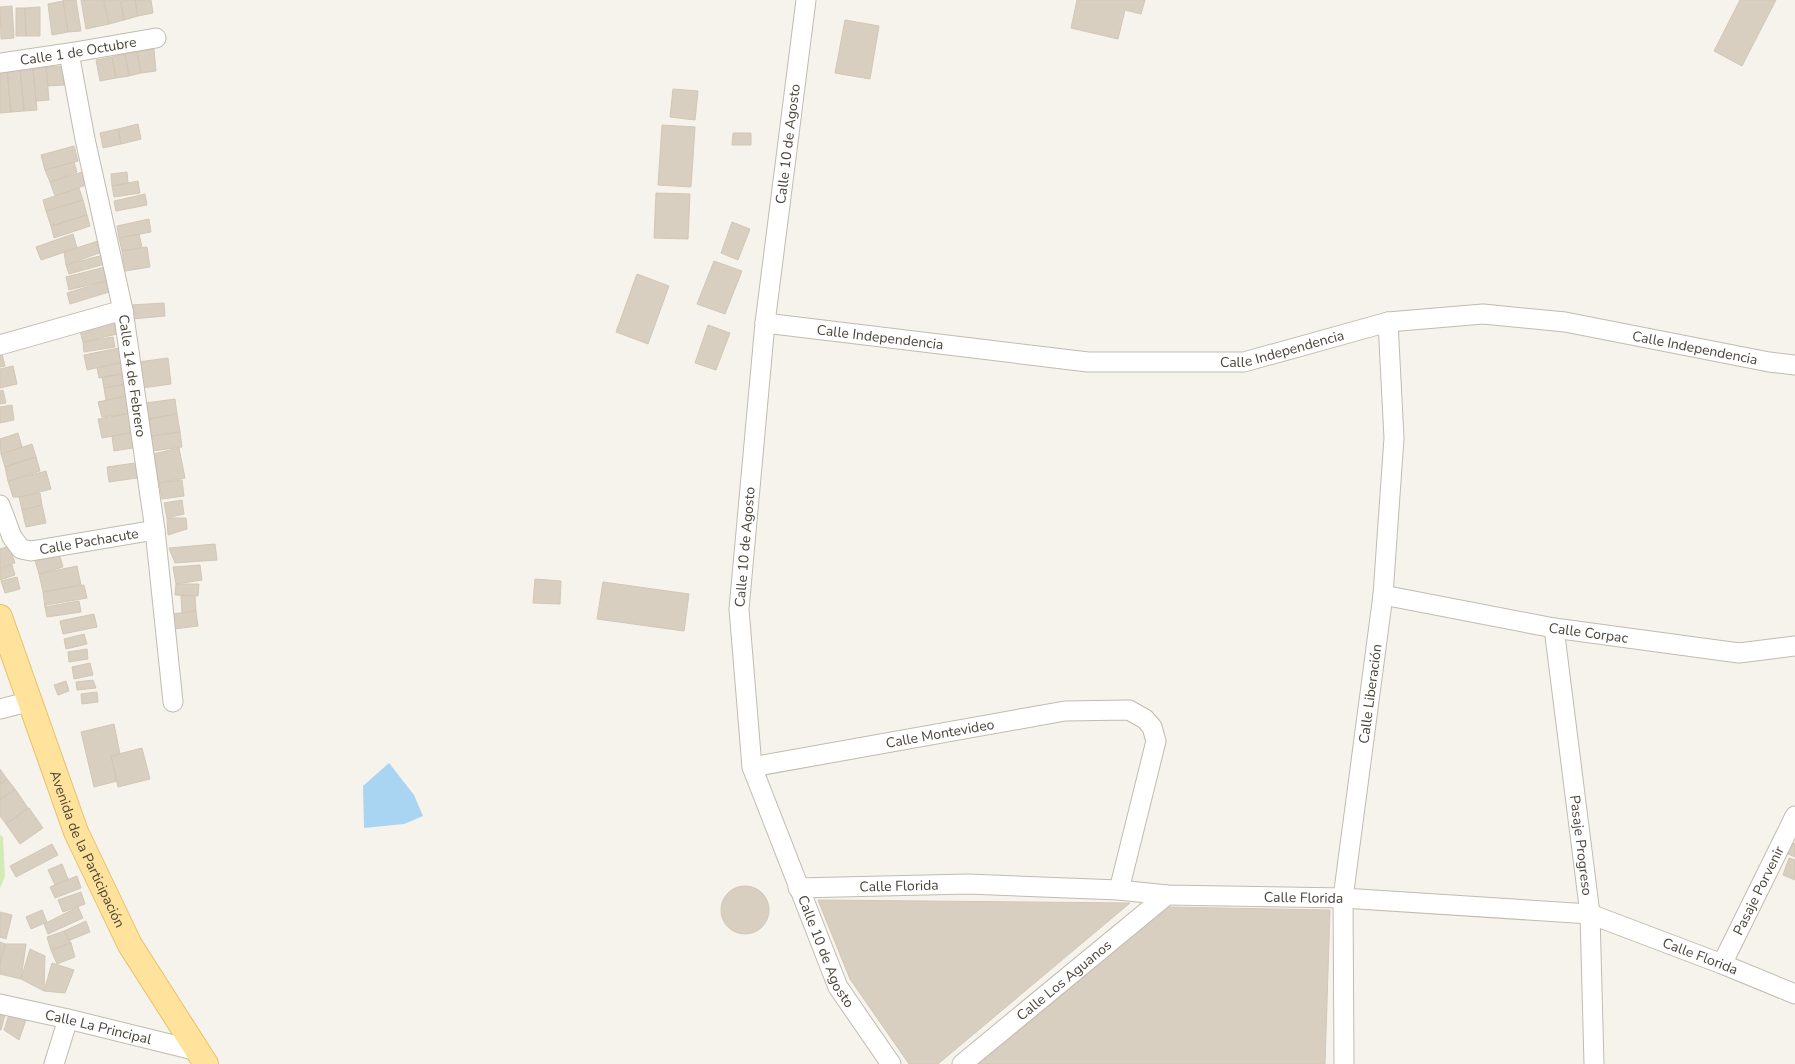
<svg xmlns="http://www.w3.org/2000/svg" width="1795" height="1064" viewBox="0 0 1795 1064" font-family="'Nunito Sans',sans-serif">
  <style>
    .green { fill: #d2eab5 }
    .water { fill: #a9d4f2 }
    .building { fill: #d8cfc1; stroke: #d3c7b4 }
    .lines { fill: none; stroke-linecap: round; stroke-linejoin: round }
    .minor-casing { stroke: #c2bbae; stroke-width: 21 }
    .major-casing { stroke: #e6c16a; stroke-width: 26 }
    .minor { stroke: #fff; stroke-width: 19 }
    .major { stroke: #ffe39c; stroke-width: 24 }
    .labels { text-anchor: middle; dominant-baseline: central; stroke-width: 4; stroke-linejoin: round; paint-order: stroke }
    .street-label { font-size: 14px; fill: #4b4439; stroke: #fff }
  </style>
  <rect width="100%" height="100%" fill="#f6f3ec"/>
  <path class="green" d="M0,835L3,837L5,876L0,888Z"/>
  <path class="water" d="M389,763L414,795L423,816L404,824L364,828L363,786Z"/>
  <path class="building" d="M63,0H76L81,31L68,32Z
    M81,0H103L109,24L86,29Z
    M104,0H120L124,20L109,24Z
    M121,0H135L138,16L124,20Z
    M135,0H151L153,13L138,16Z
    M1077,0H1145L1141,14L1125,10L1118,39L1071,28Z
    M1740,0H1776L1742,66L1714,51Z
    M63,1L68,32L52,35L48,4Z
    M12,6L14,38L1,39L0,7Z
    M40,7V36H26L25,8Z
    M16,8H25L26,36H16Z
    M845,20L879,26L870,79L835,73Z
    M154,49L156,71L141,73L137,52Z
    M137,52L141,73L129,76L125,54Z
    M125,54L129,76L116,78L112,57Z
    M112,57L116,78L100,81L96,60Z
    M62,66L64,85L48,86L46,67Z
    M46,67L49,100L36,101L33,69Z
    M20,68L24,111L11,112L7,69Z
    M7,69L11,112L0,113V70Z
    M33,69L37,110L24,111L20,70Z
    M673,89L698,91L695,120L670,117Z
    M138,124L141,139L121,144L118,129Z
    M662,125L695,127L691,187L658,185Z
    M118,129L121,144L103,148L100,133Z
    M733,133H751V145H732Z
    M74,146L78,161L45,170L41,155Z
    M74,162L77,172L50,182L45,170Z
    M82,172L86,185L55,196L50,182Z
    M127,172L128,183L112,186L111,174Z
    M138,181L140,193L114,197L112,186Z
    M79,188L83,200L46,211L43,200Z
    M656,193L690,194L688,239L654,238Z
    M145,194L147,205L116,211L114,201Z
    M83,200L87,215L51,226L46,211Z
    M87,215L90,226L54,238L51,226Z
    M149,219L151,232L119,238L117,226Z
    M732,222L750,229L738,260L721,253Z
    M73,234L77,248L41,260L36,247Z
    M139,234L142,247L122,251L119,238Z
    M98,241L102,252L66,265L64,252Z
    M147,247L150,267L125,271L122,251Z
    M103,255L105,264L69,274L66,265Z
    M714,261L742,271L725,314L697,304Z
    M105,267L108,280L69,290L66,277Z
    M637,274L669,286L648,344L616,332Z
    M106,281L109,292L70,304L67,293Z
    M164,303L165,316L132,319L131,305Z
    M113,319L117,334L83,342L79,327Z
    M708,325L730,333L716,370L695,363Z
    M113,337L115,347L84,352L83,342Z
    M119,348L122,362L87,370L84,355Z
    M1,350L5,366L0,367V351Z
    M168,358L171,384L142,388L138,362Z
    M126,362L128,373L99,378L97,368Z
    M13,366L17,384L0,388V369Z
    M128,373L129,384L104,388L102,377Z
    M129,384L131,395L106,400L104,388Z
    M3,390L6,403L0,404V391Z
    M131,395L133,413L102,417L98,402Z
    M175,399L177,414L149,419L146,403Z
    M12,405L14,420L0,423V407Z
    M133,413L136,432L102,438L98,419Z
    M177,414L180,432L151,436L149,419Z
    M136,432L139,447L114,451L112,436Z
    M180,432L182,447L152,451L151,436Z
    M18,433L22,447L1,454L0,439Z
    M32,444L36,457L5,467L1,454Z
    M179,448L185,478L159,483L153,454Z
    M36,457L40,471L8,481L5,467Z
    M142,462L144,477L109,482L107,467Z
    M46,471L51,489L19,497H13L8,481Z
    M182,480L184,496L162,499L159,483Z
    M40,493L42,505L22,510L19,497Z
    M182,500L184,514L167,518L164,503Z
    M42,505L46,523L26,527L22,510Z
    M167,518H186L187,529L168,535Z
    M215,544L217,560L175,563L169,548Z
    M9,546L15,563L0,568V549Z
    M58,550L63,567L39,574L34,557Z
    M12,565L15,575L0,580V569Z
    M200,565L202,580L176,584L173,567Z
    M77,566L81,585L43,592L39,574Z
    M17,577L20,589L5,593L1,581Z
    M535,579L561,581L560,604L533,603Z
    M603,582L689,594L684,631L597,619Z
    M176,584H199L198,596L175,595Z
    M84,585L87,598L46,605L45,607L43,592Z
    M181,595L195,596L196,611L182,613Z
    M79,601L81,612L47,617L45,607Z
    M196,611L198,626L174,629L172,614Z
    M94,614L97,627L63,634L60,621Z
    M84,634L87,644L66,649L64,639Z
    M87,649L88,659L69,662L68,652Z
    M90,663L93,675L74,679L72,667Z
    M93,680L96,688L77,690L76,682Z
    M66,681L69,691L58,695L54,685Z
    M97,692L98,702L82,704L81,694Z
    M114,724L120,754L111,756L117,781L94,787L81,732Z
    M142,748L150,779L118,787L111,756Z
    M0,769L7,779L0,784Z
    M7,779L15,789L0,800V784Z
    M15,789L28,808L6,824L0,816V800Z
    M29,808L43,828L20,844L6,824Z
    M1790,842L1795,844V857L1786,853Z
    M52,844L58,855L16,877L10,866Z
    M1789,858L1795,860V880L1783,875Z
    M62,864L68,879L55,885L48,870Z
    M77,876L81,888L55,898L50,887Z
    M721 910a24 24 0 1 1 48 0a24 24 0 1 1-48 0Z
    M81,892L85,904L63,912L58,900Z
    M818,900L1130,903L938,1064H909L850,979Z
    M78,907L83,918L48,934L44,924Z
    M1168,907L1330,910L1325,1064H979Z
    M42,910L47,922L31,929L26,917Z
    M0,912L12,915L6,939L0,937Z
    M86,921L90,932L70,940L64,931Z
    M64,931L71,943L51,950L47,937Z
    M0,942L5,944L0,963Z
    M71,943L75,957L57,964L51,950Z
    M5,944H26L21,979L0,974V963Z
    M30,949L45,956L44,991L21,979Z
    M52,963L74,970L65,993L44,991Z
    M0,1006L7,1008L1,1030H0Z
    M11,1008L28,1014L19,1040L4,1030Z"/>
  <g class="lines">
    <defs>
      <g id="minor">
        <path id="s1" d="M806,0L765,323L739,609L752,767L838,987L891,1064"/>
        <path id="s2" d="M69,53L85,139L123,310L155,530L173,702"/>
        <path id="s3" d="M0,63L69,53L156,38"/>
        <path id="s4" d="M765,323L1088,362H1244L1388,322L1483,314L1565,322L1769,362L1795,365"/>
        <path d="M0,345L123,310"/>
        <path id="s5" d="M0,505L12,537L21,549L31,551L155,530"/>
        <path id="s6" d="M1383,595L1554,628L1739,653L1795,646"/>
        <path id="s7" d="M1554,628L1590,914L1594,1064"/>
        <path d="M0,709L31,701"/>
        <path id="s8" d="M752,767L1065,711L1129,710L1145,719L1152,727L1156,741L1119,890"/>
        <path id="s9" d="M798,888L968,884L1119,890L1167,895L1343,898L1590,914L1722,964L1795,994"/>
        <path id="s10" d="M1722,964L1795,816"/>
        <path id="s11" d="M0,1004L68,1019L198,1051"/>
        <path d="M54,1064L68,1019"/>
        <path id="s12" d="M962,1064L1167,895"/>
        <path id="s13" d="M1344,1064L1343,898L1383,595L1394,438L1388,322"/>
      </g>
      <g id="major">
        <path id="s14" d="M0,617L76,832L130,945L206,1064"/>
      </g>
    </defs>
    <use href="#minor" class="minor-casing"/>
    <use href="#major" class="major-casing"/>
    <use href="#minor" class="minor"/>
    <use href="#major" class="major"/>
  </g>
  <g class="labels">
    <g class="street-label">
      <text stroke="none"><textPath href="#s3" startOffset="79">Calle 1 de Octubre</textPath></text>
      <text transform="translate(788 144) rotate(-83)">Calle 10 de Agosto</text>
      <text stroke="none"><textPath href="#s4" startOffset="116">Calle Independencia</textPath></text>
      <text stroke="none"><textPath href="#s4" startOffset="521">Calle Independencia</textPath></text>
      <text stroke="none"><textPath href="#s4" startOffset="941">Calle Independencia</textPath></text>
      <text stroke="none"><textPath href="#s2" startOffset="329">Calle 14 de Febrero</textPath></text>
      <text stroke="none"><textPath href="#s5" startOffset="118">Calle Pachacute</textPath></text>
      <text transform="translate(745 547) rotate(-85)">Calle 10 de Agosto</text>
      <text stroke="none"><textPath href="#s6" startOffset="209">Calle Corpac</textPath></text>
      <text stroke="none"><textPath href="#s13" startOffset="372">Calle Liberación</textPath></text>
      <text stroke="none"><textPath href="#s8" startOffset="191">Calle Montevideo</textPath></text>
      <text stroke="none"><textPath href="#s7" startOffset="219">Pasaje Progreso</textPath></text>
      <text stroke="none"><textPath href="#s14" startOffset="248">Avenida de la Participación</textPath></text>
      <text stroke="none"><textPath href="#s9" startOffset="101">Calle Florida</textPath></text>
      <text stroke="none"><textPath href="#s10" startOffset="82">Pasaje Porvenir</textPath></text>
      <text stroke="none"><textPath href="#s9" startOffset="506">Calle Florida</textPath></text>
      <text stroke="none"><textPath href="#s1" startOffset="970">Calle 10 de Agosto</textPath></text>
      <text stroke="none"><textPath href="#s9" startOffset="911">Calle Florida</textPath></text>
      <text stroke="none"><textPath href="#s12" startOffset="132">Calle Los Aguanos</textPath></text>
      <text stroke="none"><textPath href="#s11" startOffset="101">Calle La Principal</textPath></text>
    </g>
  </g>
</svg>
